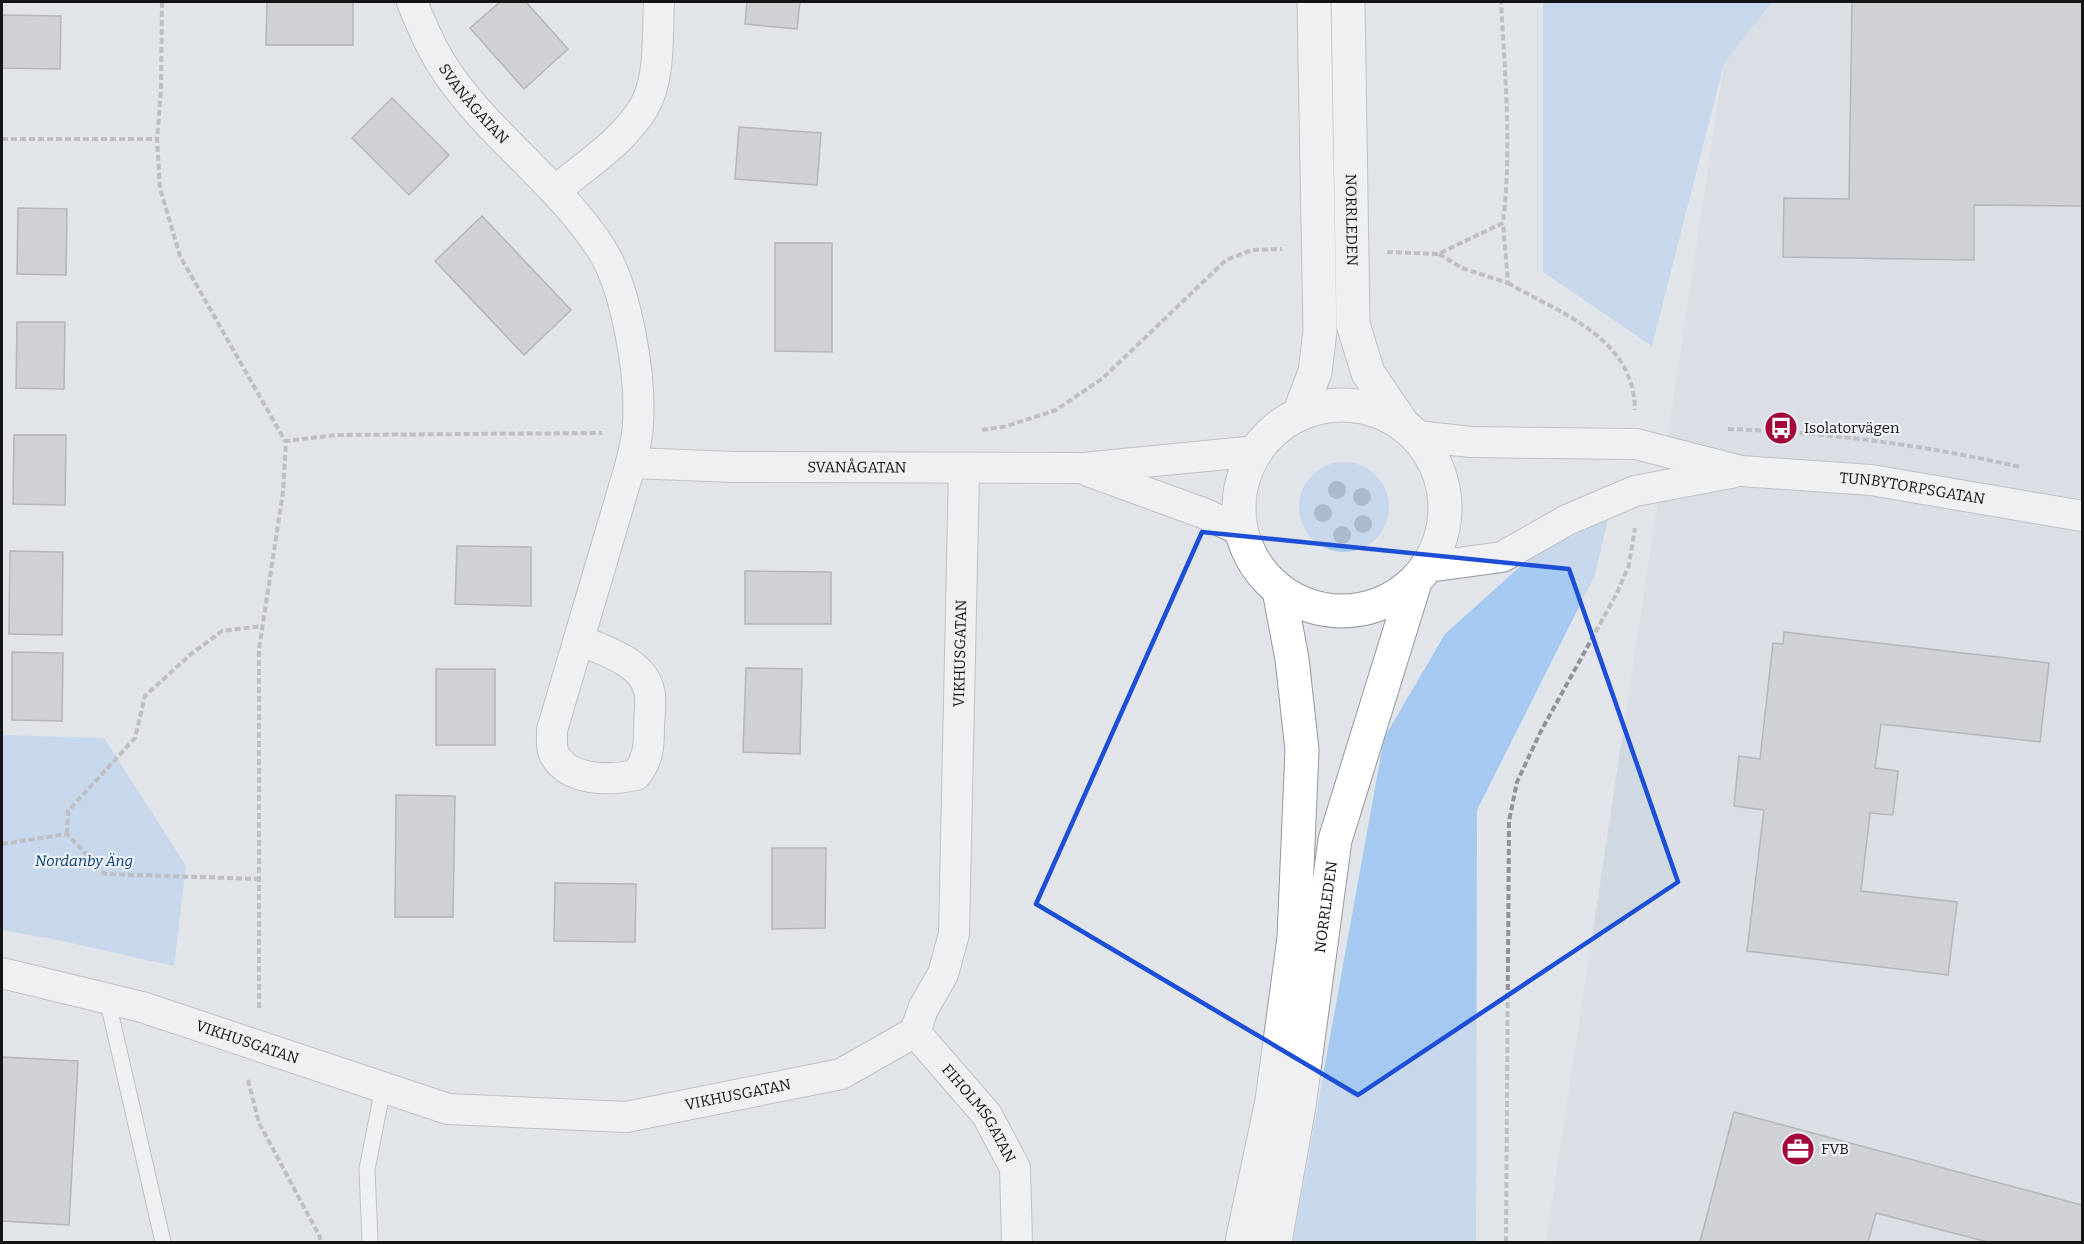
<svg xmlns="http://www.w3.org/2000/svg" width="2084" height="1244" viewBox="0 0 2084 1244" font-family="Bitter,serif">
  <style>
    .built { fill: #d0d8e2 }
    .green { fill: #a6c9f2 }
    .building { fill: #b8babe; stroke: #7c7f82; stroke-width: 1.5 }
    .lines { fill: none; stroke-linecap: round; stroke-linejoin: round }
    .lane-casing { stroke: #95989c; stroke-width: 17 }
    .street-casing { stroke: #95989c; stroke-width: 32 }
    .secondary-casing { stroke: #95989c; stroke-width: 35 }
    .path { stroke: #919396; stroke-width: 4; stroke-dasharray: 6 3; stroke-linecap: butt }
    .lane { stroke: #fff; stroke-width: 15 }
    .street { stroke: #fff; stroke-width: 30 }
    .secondary { stroke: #fff; stroke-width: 33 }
    .tree { fill: #698aaa }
    .marked { fill: none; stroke: #1d4ed8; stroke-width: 4.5; stroke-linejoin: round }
    .labels { text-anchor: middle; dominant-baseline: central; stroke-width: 4.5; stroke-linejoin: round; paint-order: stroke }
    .street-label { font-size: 15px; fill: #131415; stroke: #eef1f5 }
    .poi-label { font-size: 15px; fill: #131415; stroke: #eef1f5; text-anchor: start }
    .park-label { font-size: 15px; font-style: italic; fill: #074077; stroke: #eef1f5 }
  </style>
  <rect width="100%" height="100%" fill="#e1e4e8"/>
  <path class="built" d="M1772,2H2082V1242H1546L1724,63Z"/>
  <path class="green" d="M1543,2H1772L1724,63L1652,346L1543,272Z
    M1299 507a45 45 0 1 1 90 0a45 45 0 1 1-90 0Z
    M1608,519L1595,575L1477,810L1476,1242H1293L1384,738L1445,634L1534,554Z
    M2,735L104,738L186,866L174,966L58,940L2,930Z"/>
  <path class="building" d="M267,2H353V45H266Z
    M500,2H526L568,49L524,89L470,28Z
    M747,2H800L797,29L745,24Z
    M1852,2H2082V206L1974,205V260L1783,257L1784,198L1849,199Z
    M2,15L61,16L60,69L2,68Z
    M392,98L449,155L409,195L352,138Z
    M739,127L821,133L817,185L735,179Z
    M18,208L67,209L66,275L17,274Z
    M482,216L571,310L524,355L435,261Z
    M775,243H832V352L775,351Z
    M17,322H65L64,389L16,388Z
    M14,435H66L65,505L13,504Z
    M457,546L531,547V606L455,604Z
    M10,551L63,552L62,635L9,634Z
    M745,571L831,572V624H745Z
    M1784,632L2049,663L2040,742L1881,724L1875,768L1898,771L1893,815L1870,813L1861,891L1957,902L1948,975L1747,951L1764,810L1734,806L1739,756L1760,759L1773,643L1783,644Z
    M12,652L63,653L62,721L12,720Z
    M746,668L802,669L800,754L743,752Z
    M436,669H495V745H436Z
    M396,795L455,796L453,917H395Z
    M772,848H826L825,928L772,929Z
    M555,883L636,884L635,942L554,941Z
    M2,1057L78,1061L69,1225L2,1221Z
    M1734,1112L2082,1205V1242H1988L1876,1213L1868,1242H1700Z"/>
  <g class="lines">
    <defs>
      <path id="lane" d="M107,998L163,1242
        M370,1242L367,1169L383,1088"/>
      <g id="street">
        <path id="s1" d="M412,2C420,22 429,44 441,63C482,130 558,181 602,250C627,290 641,376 638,423C638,436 634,450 631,463L552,730C552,737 551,747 554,754C568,781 609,781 636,775C648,760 649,747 649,728C649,716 652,701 649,690C642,661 604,651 580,640"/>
        <path d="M556,190C586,165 623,142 644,107C661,78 657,34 659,2"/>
        <path id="s2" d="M1416,436L1471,442L1636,444L1741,471L1871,480L2082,516"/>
        <path id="s3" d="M631,463L734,467L1083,468L1257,451"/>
        <path d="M1088,471L1203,513L1242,531"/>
        <path d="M1428,567L1502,557L1567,520L1635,491L1731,473"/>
        <path id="s4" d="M2,973L142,1007L448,1109L626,1117L841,1074L915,1032L923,1009L943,974L954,934L964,469"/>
        <path id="s5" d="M915,1032L987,1115L1015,1168L1017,1242"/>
      </g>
      <g id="secondary">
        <path id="s6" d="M1348,2L1353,324L1368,373L1402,423"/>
        <circle cx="1342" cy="508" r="103"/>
        <path d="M1299,414L1315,372L1320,331L1314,2"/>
        <path d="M1242,1242L1272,1101L1294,938L1302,750L1292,659L1279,590"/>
        <path id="s7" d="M1275,1242L1299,1106L1335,840L1415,582"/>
      </g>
    </defs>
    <use href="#lane" class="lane-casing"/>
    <use href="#street" class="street-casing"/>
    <use href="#secondary" class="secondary-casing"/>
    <path class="path" d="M162,2L161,91L157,139L160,188L180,256L285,441
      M2,139H157
      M1387,252L1438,254L1503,223C1512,150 1505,75 1501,2
      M1439,254L1462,268L1508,283L1503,223
      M1508,283C1561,314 1634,337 1635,410
      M1728,429C1825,432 1925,445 2020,467
      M982,430L1007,426L1056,410L1103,378L1226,260L1252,250L1282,249
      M67,834L68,811L135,738L145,696L191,654L222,631L263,626
      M2,844L67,834L105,874L260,879
      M259,1008V649L283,492L286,441L336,435L602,433
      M248,1080L259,1123L320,1237V1242
      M1506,1242L1509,821L1517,782L1540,733L1617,593L1629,565L1635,528"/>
    <use href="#lane" class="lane"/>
    <use href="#street" class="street"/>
    <use href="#secondary" class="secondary"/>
  </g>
  <g class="tree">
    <circle cx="1337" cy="490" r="9"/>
    <circle cx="1362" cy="497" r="9"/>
    <circle cx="1323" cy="513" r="9"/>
    <circle cx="1363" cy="524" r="9"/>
    <circle cx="1342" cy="535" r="9"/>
  </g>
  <path d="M0 0H2084V1244H0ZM1202,532L1569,569L1678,882L1358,1095L1036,904Z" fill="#e1e4e8" fill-opacity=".55" fill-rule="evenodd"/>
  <path class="marked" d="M1202,532L1569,569L1678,882L1358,1095L1036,904Z"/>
  <defs>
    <symbol id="bus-disc" viewBox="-11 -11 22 22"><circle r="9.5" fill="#a30639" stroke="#eef1f5"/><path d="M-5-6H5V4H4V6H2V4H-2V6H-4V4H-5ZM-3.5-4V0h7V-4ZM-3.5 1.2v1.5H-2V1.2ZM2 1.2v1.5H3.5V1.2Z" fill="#fff"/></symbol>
    <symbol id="office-disc" viewBox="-11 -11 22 22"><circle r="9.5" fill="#a30639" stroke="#eef1f5"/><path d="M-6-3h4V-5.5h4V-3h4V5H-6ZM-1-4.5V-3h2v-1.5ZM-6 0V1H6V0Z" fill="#fff"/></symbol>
  </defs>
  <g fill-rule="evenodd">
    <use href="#bus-disc" x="1762" y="409" width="38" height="38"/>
    <use href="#office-disc" x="1779" y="1130" width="38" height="38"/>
  </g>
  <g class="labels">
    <g class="street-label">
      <text stroke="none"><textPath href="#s1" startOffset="120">SVANÅGATAN</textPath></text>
      <text stroke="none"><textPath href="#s6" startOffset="218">NORRLEDEN</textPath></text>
      <text stroke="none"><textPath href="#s3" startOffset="226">SVANÅGATAN</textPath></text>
      <text stroke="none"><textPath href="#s2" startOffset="501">TUNBYTORPSGATAN</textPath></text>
      <text stroke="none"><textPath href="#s4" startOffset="1336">VIKHUSGATAN</textPath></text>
      <text stroke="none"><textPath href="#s7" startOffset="339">NORRLEDEN</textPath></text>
      <text stroke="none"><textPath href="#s4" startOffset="255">VIKHUSGATAN</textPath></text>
      <text stroke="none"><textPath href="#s4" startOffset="759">VIKHUSGATAN</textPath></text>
      <text stroke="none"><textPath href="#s5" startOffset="104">FIHOLMSGATAN</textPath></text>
    </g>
    <g class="poi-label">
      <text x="1804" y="428">Isolatorvägen</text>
      <text x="1821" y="1149">FVB</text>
    </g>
    <g class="park-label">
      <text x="84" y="861">Nordanby Äng</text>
    </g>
  </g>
  <rect width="2084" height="1244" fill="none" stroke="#131415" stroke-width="6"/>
</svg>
